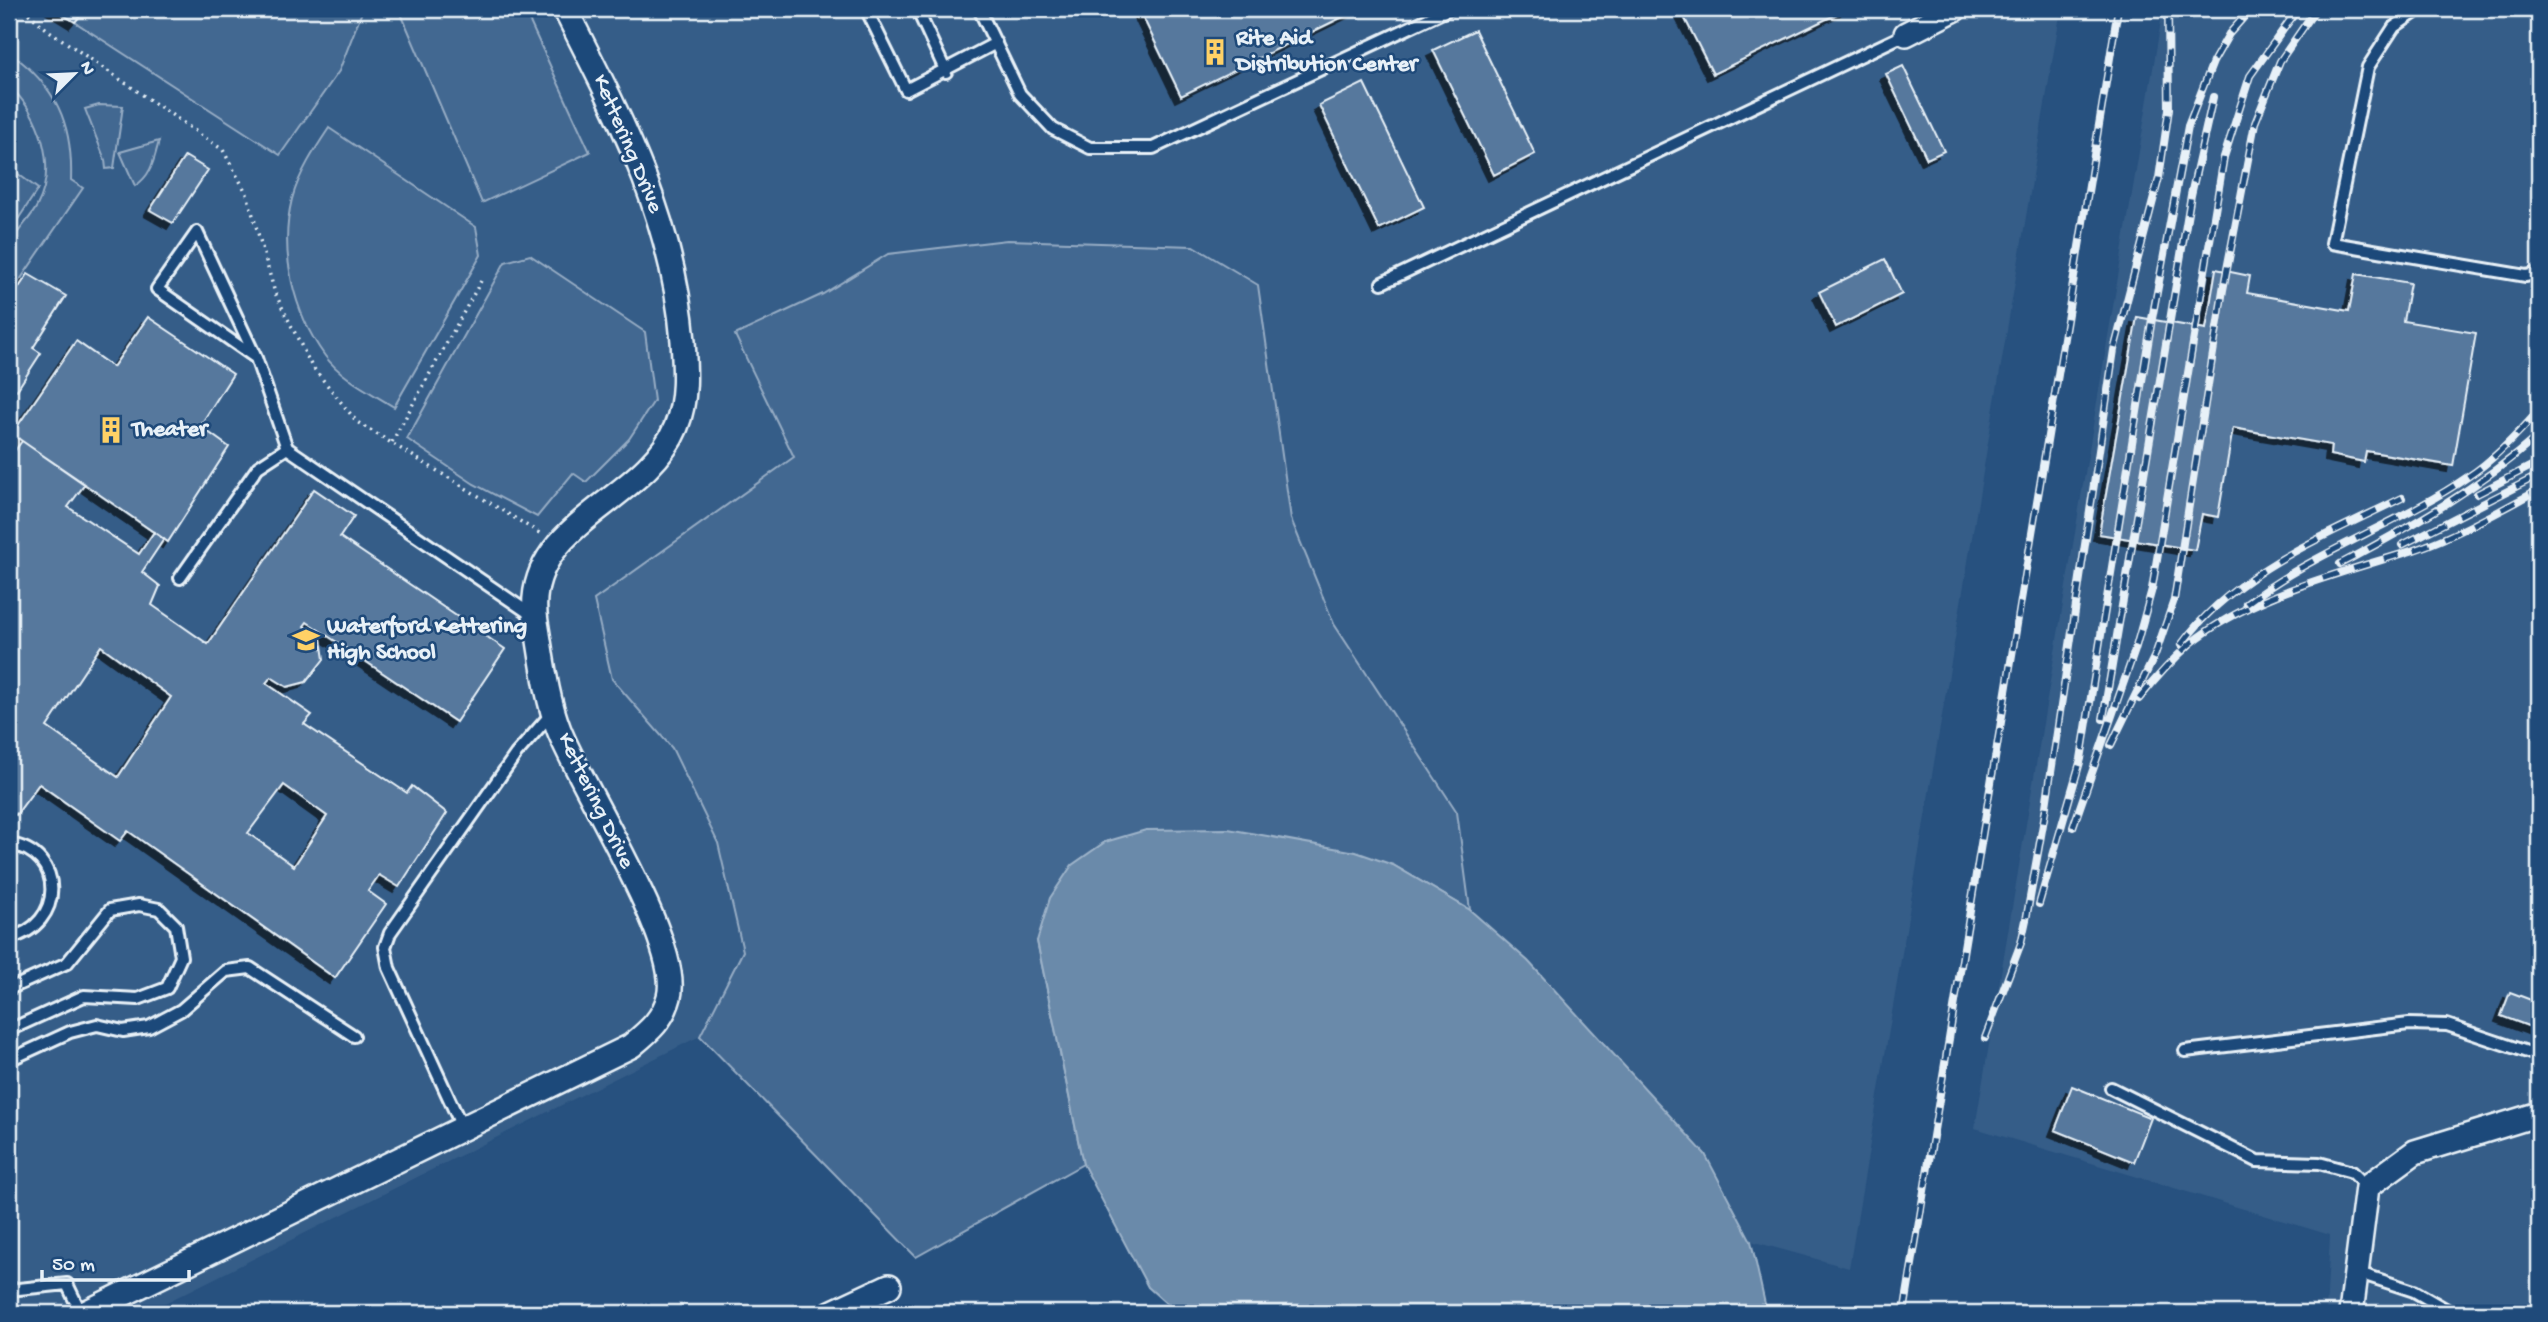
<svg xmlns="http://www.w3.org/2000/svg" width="2548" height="1322" viewBox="0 0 2548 1322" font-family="'Gochi Hand',sans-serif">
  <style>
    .built { fill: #355d88 }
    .green { fill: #436891; stroke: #96acc4; stroke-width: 2 }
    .water { fill: #6b8aaa; stroke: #9db3c9; stroke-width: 2 }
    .building { fill: #57789d; stroke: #e8f1f8; stroke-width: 2; fill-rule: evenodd; filter: url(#shadow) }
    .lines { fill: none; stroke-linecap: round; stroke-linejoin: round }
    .service-casing { stroke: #e8f1f8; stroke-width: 16 }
    .minor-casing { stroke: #e8f1f8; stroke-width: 28 }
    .path { stroke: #e8f1f8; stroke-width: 3.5; stroke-dasharray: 2 5; stroke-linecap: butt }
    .service { stroke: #1f4a7a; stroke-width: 10 }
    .minor { stroke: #1f4a7a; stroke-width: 23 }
    .rail-casing { stroke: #e8f1f8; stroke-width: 8 }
    .rail { stroke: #1f4a7a; stroke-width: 5; stroke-dasharray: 16; stroke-linecap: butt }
    .labels { text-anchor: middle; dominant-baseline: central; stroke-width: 5; stroke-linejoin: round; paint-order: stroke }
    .poi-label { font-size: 23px; font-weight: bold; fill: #e8f1f8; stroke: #1f4a7a; text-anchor: start }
    .street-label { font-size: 23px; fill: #e8f1f8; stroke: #1f4a7a }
  </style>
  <defs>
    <filter id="shadow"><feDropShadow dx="-6" dy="6" stdDeviation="0" flood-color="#0009"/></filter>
  </defs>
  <rect width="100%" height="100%" fill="#27517f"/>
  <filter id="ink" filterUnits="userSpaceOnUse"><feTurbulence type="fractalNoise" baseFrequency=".0143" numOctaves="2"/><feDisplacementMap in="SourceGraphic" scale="14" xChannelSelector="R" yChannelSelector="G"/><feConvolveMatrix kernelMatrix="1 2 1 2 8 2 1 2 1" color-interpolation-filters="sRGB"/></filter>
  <g filter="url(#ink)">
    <path class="built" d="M9,9H2061L1849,1268L1751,1241L1705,1154L1528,961L1470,910L1457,812L1334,624L1291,519L1258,285L888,254L823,294L735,335L794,457L594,600L612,679L672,748L718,843L743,951L700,1036L145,1313H9Z
      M2163,9H2539V1313H2326L2330,1235L1975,1128Z"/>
    <path class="green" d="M71,9H363L339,71L280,155L75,22L80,16Z
      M399,9H524L590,152L482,203Z
      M9,52C56,86 73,123 71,180L83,188L9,296C9,282 5,260 9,247C15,232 30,220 37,206C58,166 40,114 9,86Z
      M99,105L123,106L114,168L106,169L105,160L85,109Z
      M329,128L476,227L481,255L394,407C372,393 341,378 325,356C293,312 279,252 292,199C299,173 315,149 329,128Z
      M159,141C154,159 152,175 135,186L120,152Z
      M9,167L38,189L9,233Z
      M1007,240L1193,246L1258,285L1291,519L1334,624L1457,812L1470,910L1393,865L1037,941L1083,1164L916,1257L700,1036L743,951L718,843L672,748L612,679L594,600L794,457L735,335L823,294L888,254Z
      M530,255L645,332L654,401L629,439L586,482L573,473L537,517L474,484L407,439L505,262Z"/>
    <path class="water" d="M1228,829L1356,852L1393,865L1470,910L1528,961L1705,1154L1751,1241L1767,1313H1177L1148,1287L1083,1164L1037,941L1050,898L1072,865L1105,842L1146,830Z"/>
    <path class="building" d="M54,9H71L80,16L75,22Z
      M1139,9H1359L1181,96Z
      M1680,9H1847L1713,74Z
      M1475,30L1535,154L1494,175L1433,50Z
      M1903,66L1944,151L1927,159L1886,74Z
      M1364,83L1424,207L1379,229L1319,105Z
      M185,156L208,170L173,223L150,210Z
      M1885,259L1902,294L1836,327L1819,292Z
      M2216,269L2250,276L2247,293L2349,311L2356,274L2410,283L2403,321L2476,333L2453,466L2366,451L2364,462L2330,455L2331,445L2233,428L2218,517L2202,514L2195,550L2099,534L2137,317L2206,329Z
      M28,274L66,296L33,348L41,353L17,390L9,386V302Z
      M148,317L233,374L200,426L229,447L168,542L12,434L76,341L113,367Z
      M22,441L85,484L68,507L139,554L154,532L164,539L142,572L160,586L152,605L208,644L314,489L354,516L340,537L505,649L456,722L307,622L304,626L321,639L324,659L306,682L287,687L271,677L266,683L312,715L304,724L407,793L412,786L447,813L399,887L379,875L368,891L386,904L335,978L128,831L120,841L39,784L16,815L9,810V459ZM101,646L171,697L118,777L47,727ZM284,785L327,816L294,866L248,833Z
      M2510,992L2539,1003V1030L2501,1016Z
      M2072,1086L2151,1118L2134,1162L2055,1130Z"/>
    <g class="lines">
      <defs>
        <path id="service" d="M866,9L906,90L996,43
          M917,9L946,72
          M979,9L1020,94L1053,129L1090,148H1153L1449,9
          M2420,9L2394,27L2368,67L2332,243L2526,276L2539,273
          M197,232L256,358L287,448L535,617
          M197,232L157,289L256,358
          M1382,283L1906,34
          M180,578L258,467L287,448
          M9,844C66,852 65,926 9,938
          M9,989L67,963L110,910L139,905L159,909L176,926L181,957L167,988L138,999L84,996L9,1030
          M2185,1051L2409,1024L2447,1025L2539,1056
          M9,1060L70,1032L97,1025L123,1031L149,1027L181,1010L226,971L250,968L354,1036
          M2111,1088L2257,1161L2319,1163L2352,1172L2367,1187
          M463,1129L389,968L385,947L390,933L516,754L552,713
          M2356,1272L2414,1291L2452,1313
          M9,1290L67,1284L81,1313"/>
        <path id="minor" d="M1906,34L1955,9
          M85,1313L631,1046C649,1031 663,1020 669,997C683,944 581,787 559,730C546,697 542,657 536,622C520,524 645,503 676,427C687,400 685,370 683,341C673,216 620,118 565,9
          M831,1313L889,1286
          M2351,1313L2367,1187L2415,1152L2539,1114"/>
      </defs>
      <use href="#service" class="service-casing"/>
      <use href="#minor" class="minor-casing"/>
      <path class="path" d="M23,9L48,30L223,150L247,194L275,293L311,365L357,422L541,534
        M392,442L481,281"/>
      <use href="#service" class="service"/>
      <use href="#minor" class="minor"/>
      <defs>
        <path id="rail" d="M2477,494L2539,462
          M2402,545L2539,475
          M2340,564C2410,527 2479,488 2539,435
          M2246,604C2314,551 2398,525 2469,476C2495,459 2519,433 2539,410
          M2181,645C2234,572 2323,537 2402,498
          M2139,699C2155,679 2171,661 2190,644C2249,595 2342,573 2414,550C2458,535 2499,511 2539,490
          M2103,719L2191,195L2213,97
          M2111,745L2155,655L2174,600L2223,290L2255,123L2280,61L2316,9
          M2073,827L2135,650L2152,589L2224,157L2250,76L2298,9
          M2039,904L2081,759L2152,319L2188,126L2213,62L2229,34L2251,9
          M1985,1038L2021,943L2026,920L2045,813L2114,350L2159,178L2169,109L2168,9
          M1904,1313L2118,9"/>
      </defs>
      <use href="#rail" class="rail-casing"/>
      <use href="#rail" class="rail"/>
    </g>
  </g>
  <defs>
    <symbol id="building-bare" viewBox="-9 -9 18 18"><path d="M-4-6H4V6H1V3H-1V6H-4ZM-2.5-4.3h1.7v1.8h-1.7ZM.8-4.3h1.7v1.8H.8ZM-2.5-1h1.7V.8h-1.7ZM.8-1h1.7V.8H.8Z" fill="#ffd166" stroke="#1f4a7a" stroke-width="2.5" paint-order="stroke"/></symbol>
    <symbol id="school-bare" viewBox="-9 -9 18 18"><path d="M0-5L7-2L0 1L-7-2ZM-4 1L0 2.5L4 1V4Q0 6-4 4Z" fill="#ffd166" stroke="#1f4a7a" stroke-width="2.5" paint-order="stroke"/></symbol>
  </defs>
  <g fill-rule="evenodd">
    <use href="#building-bare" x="1196" y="33" width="38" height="38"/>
    <use href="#building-bare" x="92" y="411" width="38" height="38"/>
    <use href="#school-bare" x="287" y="621" width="38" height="38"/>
  </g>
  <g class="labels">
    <g class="poi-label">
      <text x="1236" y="39">Rite Aid<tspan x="1236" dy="26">Distribution Center</tspan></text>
      <text x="132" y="430">Theater</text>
      <text x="327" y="627">Waterford Kettering<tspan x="327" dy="26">High School</tspan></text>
    </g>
    <g class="street-label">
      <text transform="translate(627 144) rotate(67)">Kettering Drive</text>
      <text transform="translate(595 801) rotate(64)">Kettering Drive</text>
    </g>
  </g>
  <rect width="2548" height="1322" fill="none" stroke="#1f4a7a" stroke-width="35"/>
  <rect x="18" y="18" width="2513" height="1287" fill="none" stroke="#e8f1f8" stroke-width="2.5" filter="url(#ink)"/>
  <g transform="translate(74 74) rotate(66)" stroke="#1f4a7a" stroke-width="5" paint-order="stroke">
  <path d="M0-5L12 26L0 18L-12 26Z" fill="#e8f1f8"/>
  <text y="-10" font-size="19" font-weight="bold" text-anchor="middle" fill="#e8f1f8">N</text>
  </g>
  <path d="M42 1270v10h147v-10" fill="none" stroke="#e8f1f8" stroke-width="3.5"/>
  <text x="52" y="1270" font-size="21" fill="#e8f1f8" stroke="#1f4a7a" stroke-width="5" paint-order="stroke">50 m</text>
</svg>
